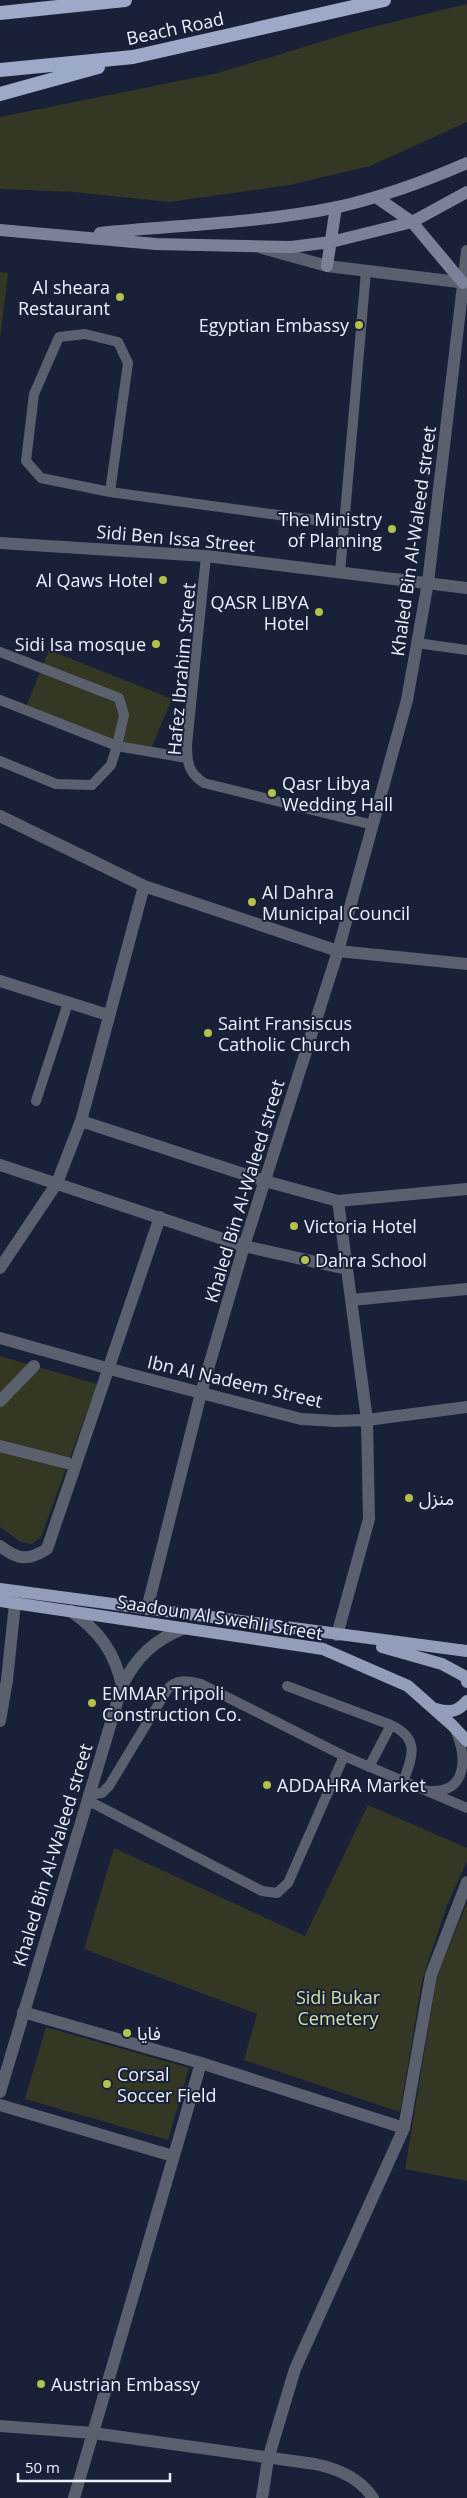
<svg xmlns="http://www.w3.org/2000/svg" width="467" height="2498" viewBox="0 0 467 2498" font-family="'Open Sans','Noto Sans Arabic',sans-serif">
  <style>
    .green { fill: #343723 }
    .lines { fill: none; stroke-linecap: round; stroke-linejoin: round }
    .service { stroke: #5a606d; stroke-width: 10 }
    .pedestrian { stroke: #5a606d; stroke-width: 12 }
    .minor { stroke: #5a606d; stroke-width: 12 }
    .tertiary { stroke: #5a606d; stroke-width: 12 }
    .secondary { stroke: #7a8298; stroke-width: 12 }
    .primary { stroke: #929db9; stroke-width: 12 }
    .trunk { stroke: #9da9c8; stroke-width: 14 }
    .poi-dot { fill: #b3c24b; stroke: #192138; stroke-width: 2 }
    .labels { text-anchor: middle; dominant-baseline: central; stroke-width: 4; stroke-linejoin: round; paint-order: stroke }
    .street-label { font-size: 18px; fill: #ebf0fd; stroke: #192138 }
    .poi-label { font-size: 18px; fill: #ebf0fd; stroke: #192138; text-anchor: start }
    .park-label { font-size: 18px; fill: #d7e1a4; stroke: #192138 }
  </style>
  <rect width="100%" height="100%" fill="#192138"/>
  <path class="green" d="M467,4V122L370,166L289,185L169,202L74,192L0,189V117L218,73L360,30Z
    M0,272L8,273L0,339Z
    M49,650L172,699L148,756L26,707Z
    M0,1356L97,1384L41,1537L32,1544L21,1542L0,1527Z
    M368,1805L467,1848V1861L446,1908L422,1981L400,2112L244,2060L257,2014L84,1949L114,1848L305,1936Z
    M467,1903V2181L405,2169L437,1975Z
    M46,2027L189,2068L168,2140L25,2099Z"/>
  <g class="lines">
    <path class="service" d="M110,492L128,363L118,342L85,334L59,337L34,394L26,461L41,478L110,492L344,524
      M206,556L187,745C187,764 189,773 204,783L373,825
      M340,572L366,271
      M417,643L467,650
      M0,652L119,698L124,715L117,746L111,765L92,785L56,784L0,761
      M0,700L117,746L187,758
      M36,1101L68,1003
      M287,1686L391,1725C421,1739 412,1758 403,1782
      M369,1767L391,1725
      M430,1791C467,1793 467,1758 456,1732
      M88,1795L102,1793L109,1786L167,1690C176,1678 187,1681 201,1684L344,1756L467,1808
      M87,1800L262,1891L277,1893L288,1883L344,1756"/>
    <path class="pedestrian" d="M0,1401L34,1366
      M0,1446L67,1463"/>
    <path class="minor" d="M262,248L327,266L467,283
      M0,543L206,556L467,588
      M0,816L144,886L338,951L467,964
      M0,981L108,1015
      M81,1121L265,1181L338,1201L467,1189
      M0,1165L244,1246L347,1269
      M0,1268L57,1183L81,1121L144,886
      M351,1300L467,1289
      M0,1338L110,1369L301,1419L336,1421L367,1420L467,1407
      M0,1546C18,1560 28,1561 47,1549L160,1217
      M337,1635L369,1519L367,1420L338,1201
      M0,1721L7,1680L15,1603
      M23,2012L201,2063L404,2128
      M0,2105L173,2156
      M0,2426L93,2433L315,2464C339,2469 360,2478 373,2498
      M74,2498L201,2063
      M262,2498L268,2459L295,2369L404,2128L431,1975L467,1882"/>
    <path class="tertiary" d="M147,1609L201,1393L244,1246L338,951L407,700L428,582L467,251
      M71,1611C99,1631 115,1652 122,1686
      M0,2092L122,1686C136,1657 155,1639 185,1628"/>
    <path class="secondary" d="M376,197L412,222L463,283
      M0,230L156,244L291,247L331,242L412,222L467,192
      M100,233C179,225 260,223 338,207C382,197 426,181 467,163
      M327,266L336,207"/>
    <path class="primary" d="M0,1589L467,1651
      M0,1601L323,1649L408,1686L452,1725L467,1741
      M382,1647L442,1664L466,1677L467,1682
      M436,1709C450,1713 457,1712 467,1701"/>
    <path class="trunk" d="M0,13L125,0
      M0,70L133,57L384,0
      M0,94L98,67"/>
  </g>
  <g class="poi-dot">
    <circle cx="120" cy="297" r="5"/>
    <circle cx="359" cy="325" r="5"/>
    <circle cx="392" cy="529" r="5"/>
    <circle cx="163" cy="580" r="5"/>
    <circle cx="319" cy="612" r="5"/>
    <circle cx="156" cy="644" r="5"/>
    <circle cx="272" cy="793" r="5"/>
    <circle cx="252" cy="902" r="5"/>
    <circle cx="208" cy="1033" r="5"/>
    <circle cx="294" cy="1226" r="5"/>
    <circle cx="305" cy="1260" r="5"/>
    <circle cx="409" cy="1498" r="5"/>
    <circle cx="92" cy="1703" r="5"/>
    <circle cx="267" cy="1785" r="5"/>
    <circle cx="127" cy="2033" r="5"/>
    <circle cx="107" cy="2084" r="5"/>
    <circle cx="41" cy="2384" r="5"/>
  </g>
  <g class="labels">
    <g class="street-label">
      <text transform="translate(175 28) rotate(-12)">Beach Road</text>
      <text transform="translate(176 538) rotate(5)">Sidi Ben Issa Street</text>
      <text transform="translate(413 541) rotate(-82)">Khaled Bin Al-Waleed street</text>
      <text transform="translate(181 669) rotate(-85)">Hafez Ibrahim Street</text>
      <text transform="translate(244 1191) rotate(-73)">Khaled Bin Al-Waleed street</text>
      <text transform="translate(235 1381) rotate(13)">Ibn Al Nadeem Street</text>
      <text transform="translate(220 1617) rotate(9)">Saadoun Al Swehli Street</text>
      <text transform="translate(52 1855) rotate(-73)">Khaled Bin Al-Waleed street</text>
    </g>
    <g class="poi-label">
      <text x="110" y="287" text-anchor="end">Al sheara<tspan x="110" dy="21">Restaurant</tspan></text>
      <text x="349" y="325" text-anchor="end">Egyptian Embassy</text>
      <text x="382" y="519" text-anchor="end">The Ministry<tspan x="382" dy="21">of Planning</tspan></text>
      <text x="153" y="580" text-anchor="end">Al Qaws Hotel</text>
      <text x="309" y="602" text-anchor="end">QASR LIBYA<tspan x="309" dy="21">Hotel</tspan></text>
      <text x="146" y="644" text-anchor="end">Sidi Isa mosque</text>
      <text x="282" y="783">Qasr Libya<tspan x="282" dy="21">Wedding Hall</tspan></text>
      <text x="262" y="892">Al Dahra<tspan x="262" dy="21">Municipal Council</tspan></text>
      <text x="218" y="1023">Saint Fransiscus<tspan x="218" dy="21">Catholic Church</tspan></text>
      <text x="304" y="1226">Victoria Hotel</text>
      <text x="315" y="1260">Dahra School</text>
      <text x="419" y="1498">منزل</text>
      <text x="102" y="1693">EMMAR Tripoli<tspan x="102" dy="21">Construction Co.</tspan></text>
      <text x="277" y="1785">ADDAHRA Market</text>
      <text x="137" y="2033">فايا</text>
      <text x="117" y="2074">Corsal<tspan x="117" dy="21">Soccer Field</tspan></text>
      <text x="51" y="2384">Austrian Embassy</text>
    </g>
    <g class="park-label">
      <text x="338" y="1997">Sidi Bukar<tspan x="338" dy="21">Cemetery</tspan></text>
    </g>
  </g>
  <path d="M18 2473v8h152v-8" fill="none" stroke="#ebf0fd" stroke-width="2.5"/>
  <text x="25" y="2473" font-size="15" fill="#ebf0fd" stroke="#192138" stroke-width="4" paint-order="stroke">50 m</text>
</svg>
